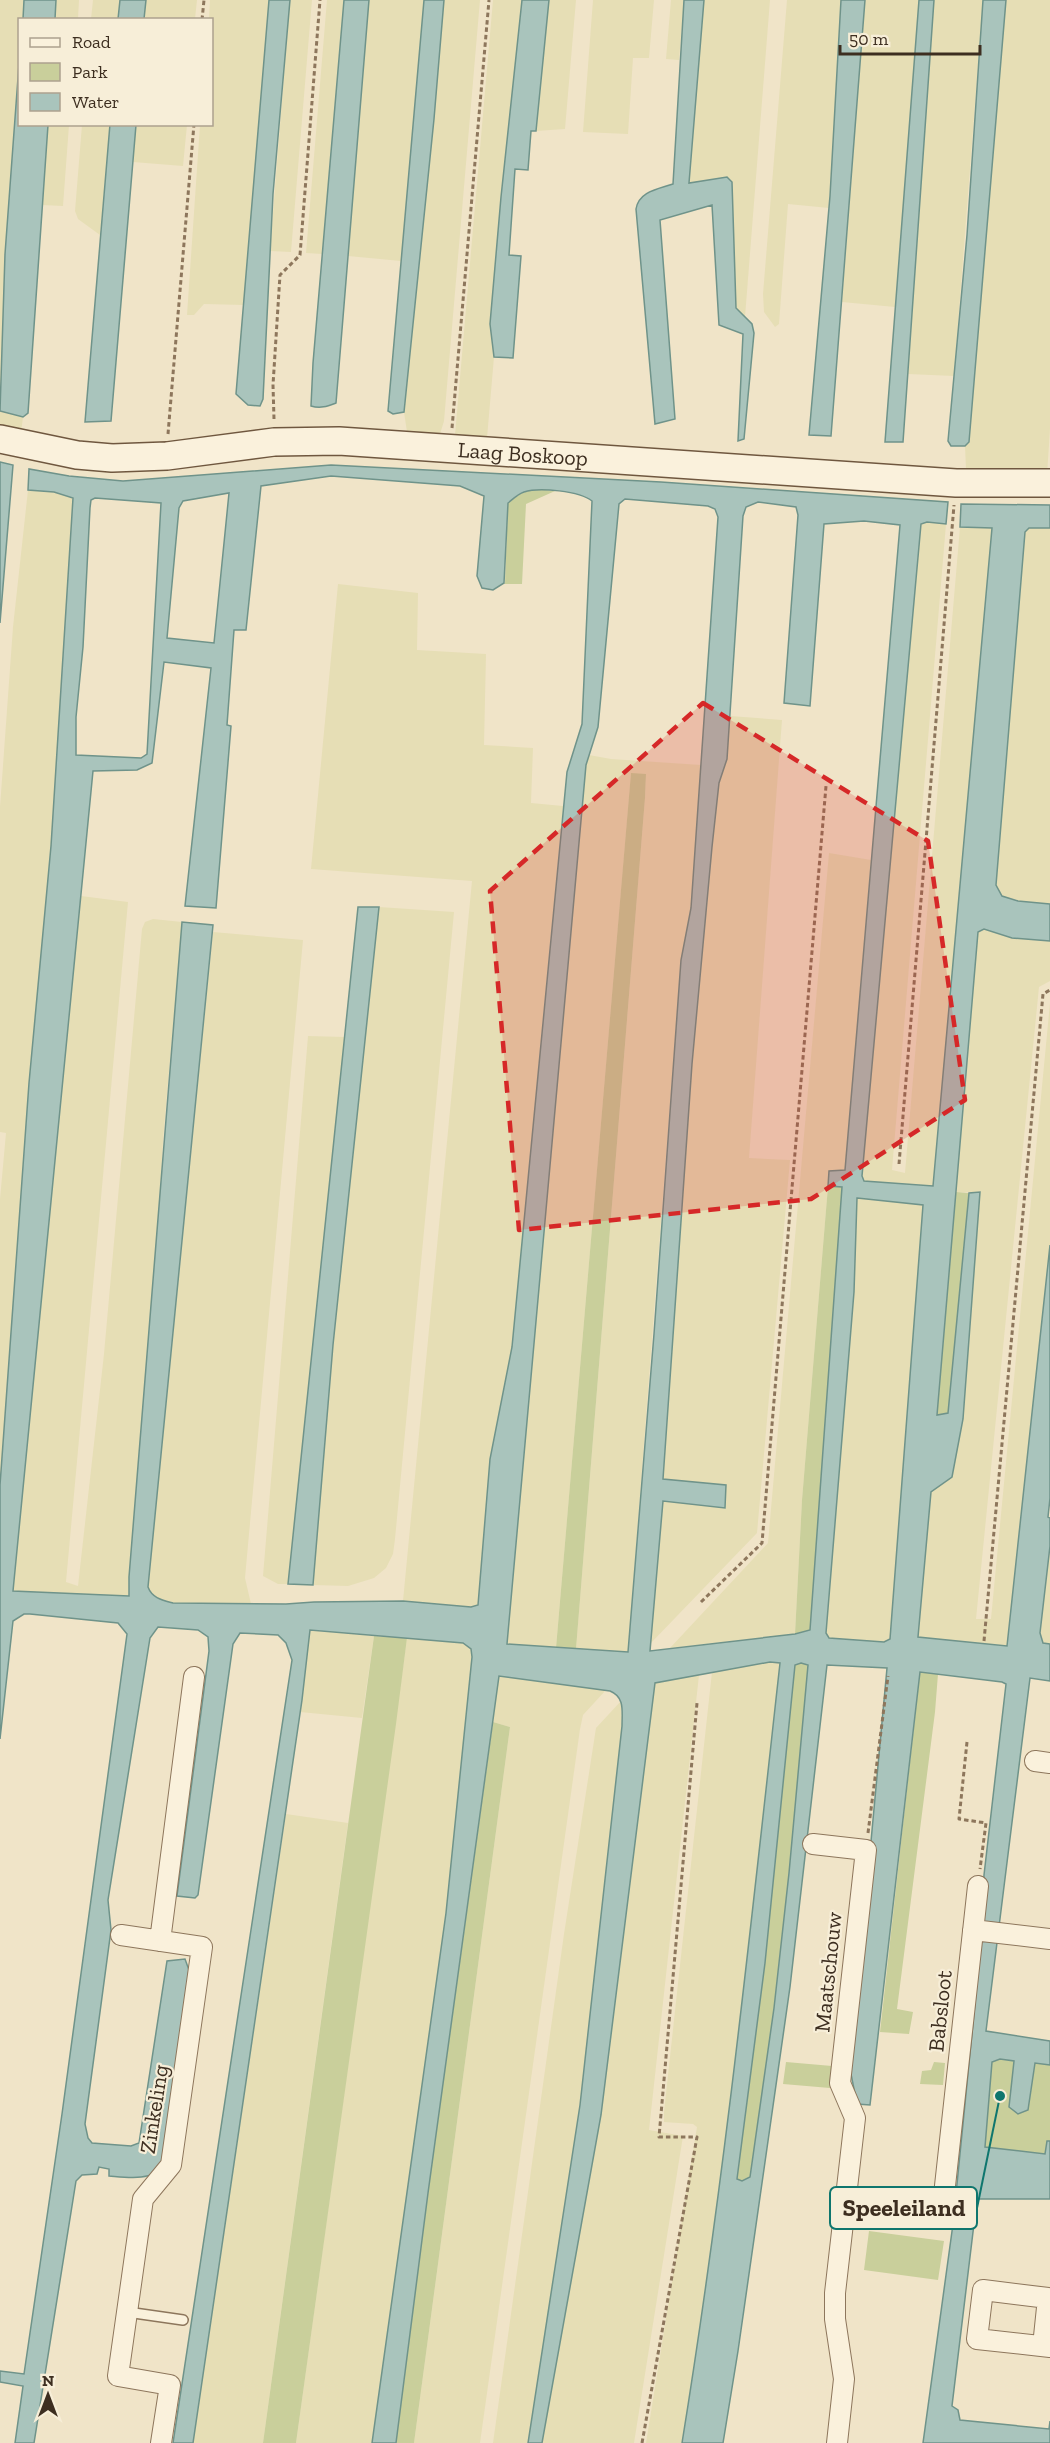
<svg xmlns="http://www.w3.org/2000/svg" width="1050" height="2443" viewBox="0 0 1050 2443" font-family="'Zilla Slab',serif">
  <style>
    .farmland { fill: #e6deb5 }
    .green { fill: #c9cf9b }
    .water { fill: #a9c4bc; stroke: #6f938a; stroke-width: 1.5; fill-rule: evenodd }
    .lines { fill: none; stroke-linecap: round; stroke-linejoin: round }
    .lane-casing { stroke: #8d765c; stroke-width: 12 }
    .street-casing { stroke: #8d765c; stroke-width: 22 }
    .secondary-casing { stroke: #6f573f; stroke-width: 30 }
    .path { stroke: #8d765c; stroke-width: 3; stroke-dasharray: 4.5 3; stroke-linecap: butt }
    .lane { stroke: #faf1dc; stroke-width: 9 }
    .street { stroke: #faf1dc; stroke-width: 20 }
    .secondary { stroke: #faf1dc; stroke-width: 27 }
    .marked { fill: #d62828; fill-opacity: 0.2; stroke: #d62828; stroke-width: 4.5; stroke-dasharray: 12 8; stroke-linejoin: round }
    .labels { text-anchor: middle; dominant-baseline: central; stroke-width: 4.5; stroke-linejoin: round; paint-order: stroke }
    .street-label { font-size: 22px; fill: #3d2e20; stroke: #f7eed8 }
    .leader { fill: none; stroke: #0f766e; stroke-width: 2 }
    .callout-dot { fill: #0f766e; stroke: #f7eed8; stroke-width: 2 }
    .callout { fill: #f7eed8; stroke: #0f766e; stroke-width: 2 }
    .callout-label { font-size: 24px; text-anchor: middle; font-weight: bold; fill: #3d2e20 }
  </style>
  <rect width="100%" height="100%" fill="#f0e4c8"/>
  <path class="farmland" d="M0,0H24L23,19L20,20L19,64L5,254L0,410L23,417L21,433L0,429Z
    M56,0H79L78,19H55Z
    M93,0H120L118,19H91Z
    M146,0H197L195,19H144Z
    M210,0H269L244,305L204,304L194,315H187L200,125L212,124V20L209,19Z
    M290,0H312L291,252L270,251Z
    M327,0H344L322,254L306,253Z
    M369,0H424L401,261L348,256Z
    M444,0H480L444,421L440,434L407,432L404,412L434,119Z
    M493,0H522L501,197L490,324L494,357L487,438L455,435Z
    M549,0H576L565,129L536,131Z
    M593,0H654L649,58H633L628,134L583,132Z
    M671,0H684L679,60L666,59Z
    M704,0H770L745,317L736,309L732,182L689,183Z
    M787,0H841L829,208L788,204L779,324L775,327L764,312L763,294Z
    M865,0H919L895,307L842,302Z
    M934,0H983L954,376L908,374Z
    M1006,0H1050V429L1047,475L966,469L965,446L969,442Z
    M48,125H69L63,206L42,205Z
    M82,125H110L100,235L78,219L75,211Z
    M136,125H187L183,166L133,162Z
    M28,490L54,492L73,498L51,846L29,1083L0,1485V1199L6,1133L0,1132V807L13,627Z
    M927,522L946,524L892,1170L905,1173L960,527L992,528L934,1186L863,1181L862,1176L921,524Z
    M1029,528H1050V904L1018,901L1002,896L996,885L1025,532Z
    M338,584L418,593L417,650L486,654L484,745L533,748L531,803L563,806L512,1347L490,1460L478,1605L471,1607L403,1601L472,881L311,869Z
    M730,716L782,720L749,1158L790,1160L757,1533L650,1644L663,1500L724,1508L726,1485L663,1480L692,1064L712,847L719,783L727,759Z
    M589,755L611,759L701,765L691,908L681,960L628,1652L576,1649L645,798L646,775L631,774L556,1648L507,1645L586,765Z
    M829,853L871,860L845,1170L829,1171L828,1186L802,1500L795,1634L670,1648L768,1543Z
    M81,896L128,902L66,1582L78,1586L104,1354L142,929L145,922L153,919L182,922L163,1140L156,1269L129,1577V1596L13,1591Z
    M379,907L454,912L395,1539L393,1554L386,1568L374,1578L348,1586L313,1585L333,1345Z
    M984,929L1012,938L1050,941V981L1039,987L976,1619H991L1050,1003V1245L1007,1646L918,1637L931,1492L952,1477L963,1419L980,1192H956L978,932Z
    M213,932L303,940L245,1578L251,1604L173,1603L159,1599L150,1593L148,1587Z
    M308,1036L345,1037L288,1584H278L263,1576Z
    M857,1198L923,1205L890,1639L884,1642L829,1638L826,1633L854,1292Z
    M1050,1546V1644L1043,1643L1040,1633Z
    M309,1630L374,1636L362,1718L300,1712Z
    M407,1638L463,1643L471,1649L472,1657L446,1913L372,2443H296Z
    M770,1662L780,1663L725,2160L695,2365L682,2443H646L697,2127L693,2124L664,2122V2112L712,1672Z
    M499,1675L606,1690L583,1715L580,1729L480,2443H414L510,1727L493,1722Z
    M699,1675L649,2130L683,2136L634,2443H542L601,2115L655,1682Z
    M621,1701L622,1726L580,2105L528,2443H493L564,1934L596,1728Z
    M286,1814L348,1823L263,2443H193Z"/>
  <path class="green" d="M535,489L555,491L526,504L522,584H502L505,583L508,503L522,493Z
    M631,773L646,774L645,798L576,1649L556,1648Z
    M828,1186H843L810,1630L795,1634L802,1500Z
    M956,1192L969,1193L948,1413L937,1415Z
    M374,1636L407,1638L396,1724L296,2443H263Z
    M801,1663L808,1665L789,1873L774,2008L750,2177L742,2181L737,2179L765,1963L795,1664Z
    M920,1672L938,1674L935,1712L897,2009L913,2012L909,2034L880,2032Z
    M493,1722L510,1727L414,2443H396L428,2193Z
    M1000,2059L1015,2061L1009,2107L1028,2110L1035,2063L1050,2065V2141H1047L1045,2154L985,2147L992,2062Z
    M786,2062L832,2066L830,2088L783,2084Z
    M934,2062L945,2063L943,2085L920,2084L922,2071L931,2070Z
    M869,2231L944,2241L938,2280L864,2270Z"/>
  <path class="water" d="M24,0H56L55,19H23Z
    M120,0H146L144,19H118Z
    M269,0H290L273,194L263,399L260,406L248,405L236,394Z
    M344,0H369L336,403C328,406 321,409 311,406L313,363Z
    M424,0H444L434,119L404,412L393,414L388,411Z
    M522,0H549L536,131H531L528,170L515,169L509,255L521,256L513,358L494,357L490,324L501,197Z
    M684,0H704L689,183L727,177L732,182L736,308L752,324L754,333L744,439L738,441L743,334L719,325L712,205L660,220L675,419L655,424L636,209C639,191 659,189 673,184Z
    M841,0H865L831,436L809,435L830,196Z
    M919,0H934L903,442H885Z
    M983,0H1006L969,442L965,446H951L948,441L967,235Z
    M19,64L20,124L48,125L28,413L23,417L0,411L5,254Z
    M110,124L136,125L111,421L85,422Z
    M0,462L13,465L0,623Z
    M331,465L661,482L948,502L946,524L927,522L921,524L862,1176L864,1181L933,1186L992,528L960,527L961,504L1050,505V528H1029L1025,532L996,885L1002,896L1018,901L1050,904V941L1012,938L984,929L978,932L937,1415L948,1413L969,1193L980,1192L963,1419L952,1477L931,1492L918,1637L1007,1646L1050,1245V1498L1048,1517L1050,1518V1546L1040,1633L1043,1643L1050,1644V1681L1030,1678L986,2031L1050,2041V2065L1035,2063L1028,2110L1018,2114L1009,2107L1014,2061L1000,2059L992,2062L985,2147L1045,2154L1047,2141H1050V2199H977L952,2406L958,2410L960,2420L1049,2429L1050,2421V2443H923L953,2224L981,1943L984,1875L1006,1684L1002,1682L920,1672L870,2105L857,2104L850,2069L887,1668L827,1665L790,1987L738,2351L723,2443H682C724,2184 751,1924 780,1663L770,1662L655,1683L601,2115L542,2443H528L580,2105L622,1726C622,1711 625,1697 610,1691L499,1676L428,2193L396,2443H372L446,1913L472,1657L471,1649L463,1643L310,1630L302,1700L193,2443H173L292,1660L286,1643L278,1635L240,1633L233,1644L198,1895L195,1898L177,1896L209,1651L208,1637L198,1630L158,1627L150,1638L108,1900L111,1930L85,2124L88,2138L92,2143L131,2146L139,2143L167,1961L185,1959L189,1970L164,2151C163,2156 163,2162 161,2166C154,2182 123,2177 109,2176V2169L99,2167L97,2174L82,2175L76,2181L34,2443H15L23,2386L0,2382V2371L24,2374L62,2114L127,1634L118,1623L30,1614H24L13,1621L0,1739V1485L29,1083L51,846L73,498L54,492L28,490L29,469L69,476L123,481ZM331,476L460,486L484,496L477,576L482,588L493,590L504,583L508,503C513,499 518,494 524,492C539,487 580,491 592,501L582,724L567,772L512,1347L490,1459L478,1605L471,1607L403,1601L314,1602L286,1604L173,1603C162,1600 152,1598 148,1587L213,925L182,922L129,1577V1596L13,1591L93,771L137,770L152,763L164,662L211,668L185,906L216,908L231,726L227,725L234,630H246L261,486ZM229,493L214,643L167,638L179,508L183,501ZM95,498L161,503L147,754L141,758L76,755V717L83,647L90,508L91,500ZM625,499L708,506L715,509L718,517L691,908L681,960L654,1334L628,1652L507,1644L586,765L598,727L619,504ZM758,502L796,507L798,515L784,703L810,706L824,524L864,521L900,525L845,1170L829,1171L828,1186L842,1187L810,1630L795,1634L650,1651L663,1501L725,1508L726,1485L663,1479L692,1064L712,847L719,783L727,759L743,516L746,507ZM857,1198L923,1205L890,1639L884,1642L829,1638L826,1633L854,1292ZM801,1663L808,1665L789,1873L774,2008L750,2177L742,2181L737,2179L765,1963L795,1665Z
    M358,907H379L333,1345L313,1585L288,1584Z"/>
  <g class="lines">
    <defs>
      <path id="lane" d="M127,2312L183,2320"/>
      <path id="street" d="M1035,1761L1050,1763
        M813,1844L866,1850L840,2083L855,2118L835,2293V2319L844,2379L837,2443
        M973,1930L1050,1939
        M121,1935L202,1947L171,2165L143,2199L118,2376L170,2385L161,2443
        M160,1941L194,1677
        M847,2201L942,2213L978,1886
        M1043,2346L1048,2298L983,2290L977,2339L1050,2347"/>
      <g id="secondary">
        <path id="s1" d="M0,439L77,455L112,458L167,456L274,442L339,441L956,483H1050"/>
      </g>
    </defs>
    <use href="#lane" class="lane-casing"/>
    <use href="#street" class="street-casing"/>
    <use href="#secondary" class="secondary-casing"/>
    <path class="path" d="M202,20L204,0
      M274,419L273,385L280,275L300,255L320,0
      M452,428L489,0
      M168,434L194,124
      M899,1164L954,505
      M701,1602L762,1543L826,786
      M984,1641L1043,994L1050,990
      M967,1742L959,1819L986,1823L980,1869
      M868,1833L888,1676
      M642,2443L697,2137H659L697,1703"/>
    <use href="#lane" class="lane"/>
    <use href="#street" class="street"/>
    <use href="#secondary" class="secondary"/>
  </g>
  <path class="marked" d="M703,703L928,841L965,1100L811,1199L519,1230L490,891Z"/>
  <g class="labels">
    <g class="street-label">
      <text stroke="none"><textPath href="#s1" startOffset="526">Laag Boskoop</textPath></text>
      <text transform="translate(828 1972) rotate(-84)">Maatschouw</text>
      <text transform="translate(940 2011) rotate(-84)">Babsloot</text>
      <text transform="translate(154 2109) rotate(-81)">Zinkeling</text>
    </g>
  </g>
  <path class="leader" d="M1000 2096L977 2208"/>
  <circle class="callout-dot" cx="1000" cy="2096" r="6"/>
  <rect class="callout" x="830" y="2187" width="147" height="42" rx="6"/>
  <g class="callout-label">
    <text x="904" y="2216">Speeleiland</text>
  </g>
  <rect x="18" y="18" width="195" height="108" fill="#f7eed8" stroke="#ada18e" stroke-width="1.5"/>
  <rect x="30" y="38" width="30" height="9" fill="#faf1dc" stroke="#ada18e" stroke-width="1.5"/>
  <text x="72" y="48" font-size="18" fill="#3d2e20">Road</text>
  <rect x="30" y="63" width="30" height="18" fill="#c9cf9b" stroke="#ada18e" stroke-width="1.5"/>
  <text x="72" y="78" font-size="18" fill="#3d2e20">Park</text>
  <rect x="30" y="93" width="30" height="18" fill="#a9c4bc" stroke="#ada18e" stroke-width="1.5"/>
  <text x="72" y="108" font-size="18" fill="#3d2e20">Water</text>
  <g transform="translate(48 2395)" stroke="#f7eed8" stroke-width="4.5" paint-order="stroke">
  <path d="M0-4.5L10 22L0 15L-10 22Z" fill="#3d2e20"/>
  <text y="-9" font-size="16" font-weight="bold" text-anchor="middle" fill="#3d2e20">N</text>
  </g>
  <path d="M840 45v9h140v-9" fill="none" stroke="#3d2e20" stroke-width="3"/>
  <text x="849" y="45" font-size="18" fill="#3d2e20" stroke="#f7eed8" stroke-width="4.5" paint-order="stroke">50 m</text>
</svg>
